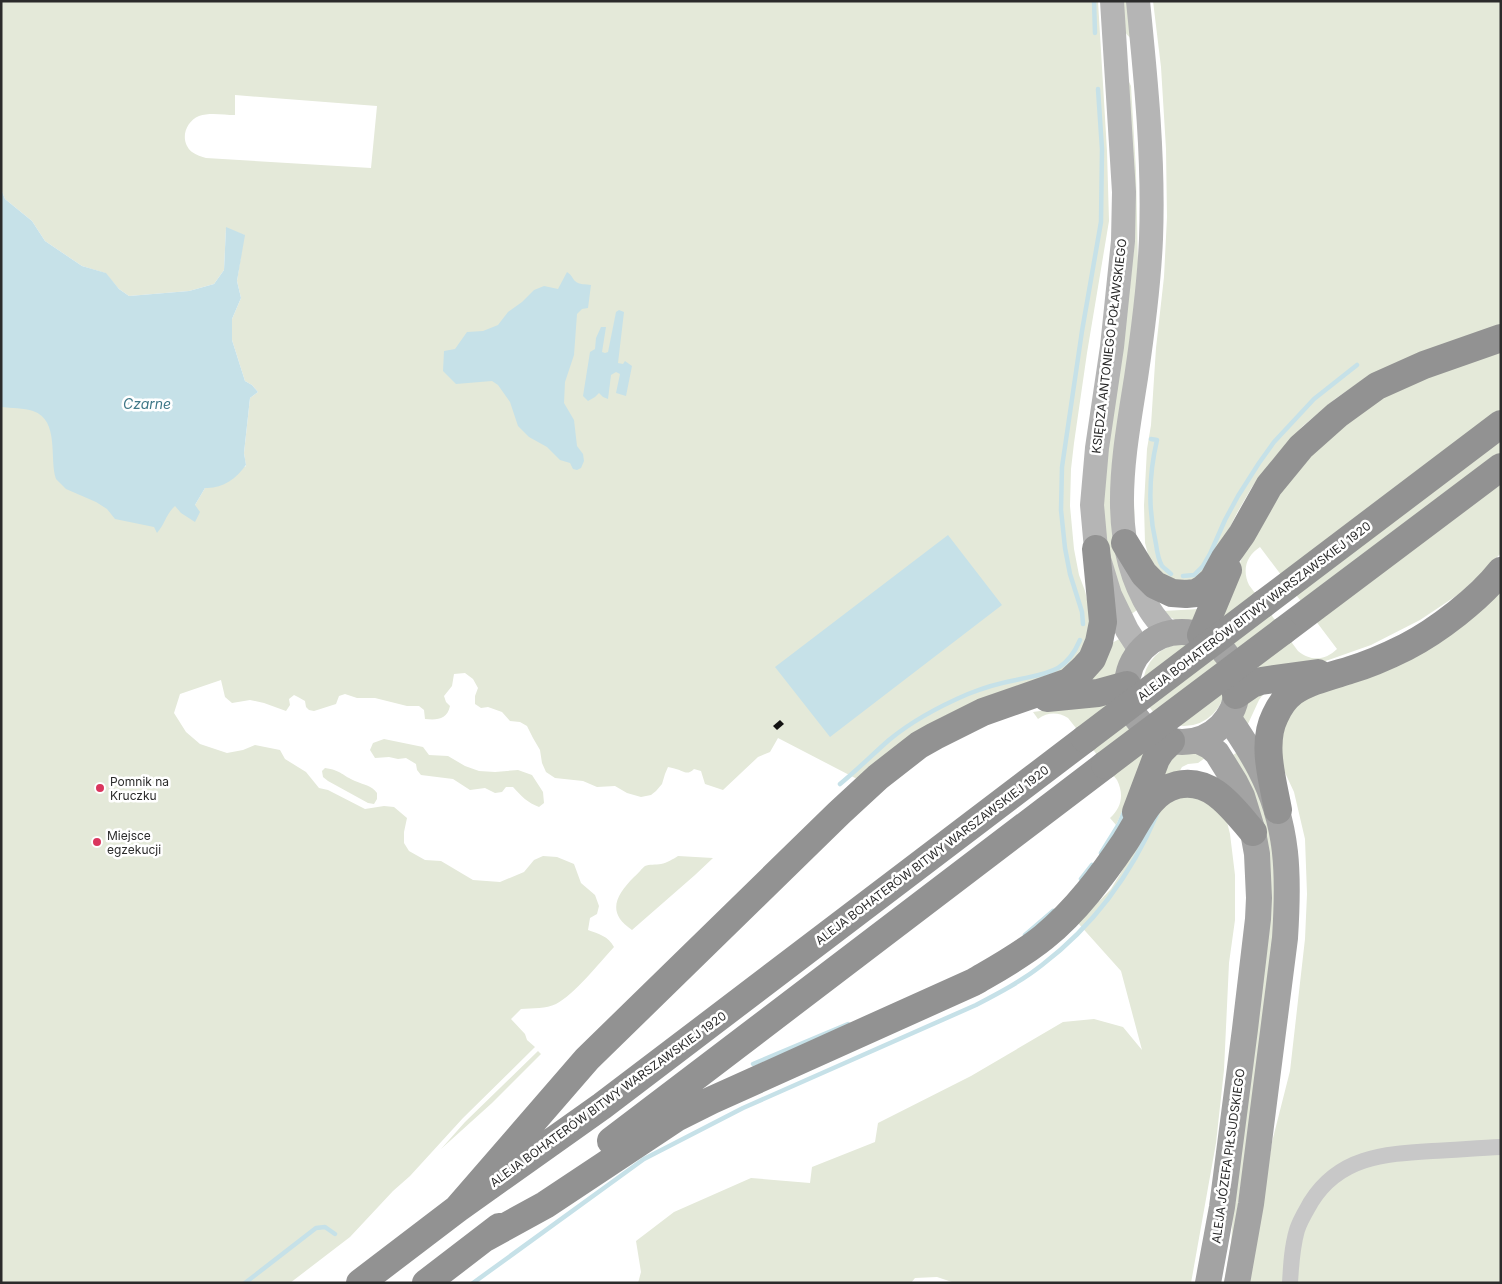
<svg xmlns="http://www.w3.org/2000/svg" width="1502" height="1284" viewBox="0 0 1502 1284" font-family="Inter,sans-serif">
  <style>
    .green { fill: #e4e9d9; fill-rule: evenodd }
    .water { fill: #c6e1e8 }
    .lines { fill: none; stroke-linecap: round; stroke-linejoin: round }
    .stream { stroke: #c6e1e8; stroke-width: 4.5 }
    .building { fill: #121212 }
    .street { stroke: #c8c8c8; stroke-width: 16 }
    .secondary { stroke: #b5b5b5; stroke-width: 24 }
    .primary { stroke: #a3a3a3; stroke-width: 26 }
    .highway { stroke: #929292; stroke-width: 28 }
    .highway-bridge { stroke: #929292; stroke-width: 28 }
    .poi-dot { fill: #da365e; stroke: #fff; stroke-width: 2 }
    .labels { text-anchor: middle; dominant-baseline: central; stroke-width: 5; stroke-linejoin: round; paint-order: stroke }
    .street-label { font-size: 12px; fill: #2b2b2b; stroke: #fff }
    .poi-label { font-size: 12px; fill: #2b2b2b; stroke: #fff; text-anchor: start }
    .water-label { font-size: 14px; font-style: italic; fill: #3f7888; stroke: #fff }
  </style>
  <rect width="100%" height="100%" fill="#fff"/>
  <path class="green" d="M1,1H1098L1107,151L1109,221L1087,353L1074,443L1071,469L1070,506L1074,549L1079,575L1085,591L1093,624L1092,637L1070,668L991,695L940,718L921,730L857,779L778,738L770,752L758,757L723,790L705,784L701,771L694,769C687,776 684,771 676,769C674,768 671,768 668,767L665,774L662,784L656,791L651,795L641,797L627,793L615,786L597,787L583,781L555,778L546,772L542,763L540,750L533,738L527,726L520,722L510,721L502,712L488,707L481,708L475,704V696L478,688L473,679L465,673L454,674L452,686L444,696L446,702L450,706C447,720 437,720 425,719L424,710L419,706H407L375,698H357L345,694L339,696L336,704L314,711L309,710L306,707L305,701L298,697L294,695L289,699L290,705L286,711L264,703L250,700L232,703L225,697L221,680L180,694L174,713L186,732L200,744L227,753L243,750L255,745L280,750L285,759L306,772L319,788L328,790L365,809L384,806L394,807L407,818L404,832V843L409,851L425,860L441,861L473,880L500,882L524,872L534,860L543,856L557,857L574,864L581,883L595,895L599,906L597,914L590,918L588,930C599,934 608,936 614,947C599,963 574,995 556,1004C546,1009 533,1008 521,1009L511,1019L525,1034L527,1040L535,1047L463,1118L410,1176L393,1191L350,1237L290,1283H1V383L195,505L205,488L246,466L244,453L250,398L258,392L252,385L245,381L232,340V319L241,298L237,281L244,235L226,228L224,270L214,284L189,291L129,296L119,289L105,273L82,266L45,241L32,221L5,199L1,189ZM235,95L377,106L371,168L206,158C202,157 196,155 192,152C179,141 185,122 199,116C210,112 224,115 235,115Z
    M1121,1H1130L1132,39C1120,32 1122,13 1121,1Z
    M1153,1H1501V334L1364,379L1335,399L1303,426L1274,458L1252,487L1237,513L1207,573L1186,583L1163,578L1149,558L1145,543L1144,505L1147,449L1151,425L1156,348L1164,277L1167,217L1166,149L1161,67Z
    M1129,82L1131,86L1136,171L1138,264V289L1130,354L1137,610L1130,615L1113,580L1102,521Z
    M1501,342V553L1486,569L1459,594L1420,620L1371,645L1320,663L1248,672C1241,652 1236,643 1219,629L1233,581L1245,550L1266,510L1312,453L1375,400ZM1260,547L1337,649C1326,660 1311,662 1298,651L1249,585C1242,570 1246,556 1260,547Z
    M1501,589V1283H1249L1272,1142L1290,1071L1305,939L1307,894L1305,839L1294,792L1281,764L1279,752L1288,713L1304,697Z
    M1199,609L1196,620C1184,624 1172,621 1163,611Z
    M1121,638C1123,642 1125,646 1126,650C1129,665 1115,675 1105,683L1079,680L1112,643Z
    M1143 685a41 41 0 1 1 82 0a41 41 0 1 1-82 0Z
    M1266,690L1259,700L1247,726C1235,705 1249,699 1266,690Z
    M1117,700C1127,723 1133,730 1152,745L1116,825L1110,818C1122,807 1124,794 1117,780L1068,718C1058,712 1048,712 1038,719L1033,712Z
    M384,739L423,747L429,755L448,756L465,766L479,771L495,772L518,770L532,775L543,792L544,803L539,807C528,803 521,796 513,787H506L502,792L495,793L485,788L470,790L453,779L421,775L417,770L416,764L406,758L398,759L389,757L375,758L370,750L373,743Z
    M1185,748L1189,749L1205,758L1198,763L1188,764L1182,767L1178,774L1151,786L1176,749Z
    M1239,751L1254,776L1276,852L1275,942L1227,1283H1224L1231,1243L1236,1168L1267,914L1230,757Z
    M325,768C341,770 343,776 355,781C364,785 371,785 377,793V799L374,804L368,803L328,781L323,777L322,771Z
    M1196,795L1225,814L1230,834L1235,875V920L1229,963L1224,1070L1216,1143L1191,1283H955L937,1277L915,1278L911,1283H638L641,1272L636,1241L674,1212L751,1178L810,1183L812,1167L875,1142L878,1123L971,1076L1063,1022L1094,1019L1123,1027L1142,1050L1121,971L1078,923L1111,889L1165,800Z
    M678,856L713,858L695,875L632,930C606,913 616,895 634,877C638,874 642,868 645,866C649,864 656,865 661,864C667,863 673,859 678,856Z
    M538,1051L541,1054L492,1103L441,1149L465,1122Z"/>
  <path class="water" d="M1,189L5,199L32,221L45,241L82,266L106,273L119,289L129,296L189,291L214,284L224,270L226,227L245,235L237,281L241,298L232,319V340L245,381L252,385L258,392L250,398L244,453L246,465C236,479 222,489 205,488L195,505L200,512L195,522L181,513L175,506C166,514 165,524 157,533L154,527L115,519L107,509L96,502L66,489L56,479C49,459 60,420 33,411C24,408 11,408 1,407Z
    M567,272C572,275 572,278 575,281C579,285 586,284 591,285L588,308L582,309L577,314L574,355L565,382L564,403L574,420L577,446L583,454L584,461L581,468L577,470L573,469L570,463L560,460L547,447L529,437L518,426L510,402L498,385L492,381L456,384L443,371L444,351L455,349L467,332L483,331L498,325L508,312L522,302L534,290L544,286L558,289Z
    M619,310L624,312L618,363L623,364L625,361L632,366L626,396L616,393L620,374L616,372L611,375L608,399L603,397L599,393L595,397L588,401L583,396L590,352L595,349L596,338L601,327H606L602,352L605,353L608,352L616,312Z
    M948,535L1002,605L830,737L775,667Z"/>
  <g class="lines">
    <path class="stream" d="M1094,1L1095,33
      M1151,439L1157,440C1149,474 1148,510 1156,544C1157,552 1158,559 1162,566C1165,569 1168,571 1171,574
      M1183,576L1194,575L1203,566L1210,554L1225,520L1238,496L1259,463L1274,442L1314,399L1357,365
      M1083,624L1082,612L1070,574L1065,548L1061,510L1062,467L1082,331L1101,222L1102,149L1098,89
      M840,784C857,770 872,755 889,740C912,721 940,706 968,694C983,688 1000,683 1016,680C1048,673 1066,673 1080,640
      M1101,853L1119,824L1125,810
      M1081,879L1092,865
      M1025,935L1053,911
      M753,1064L848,1024
      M245,1283L316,1228L325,1227L335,1234
      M473,1283L644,1159L743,1108L976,1005C999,993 1022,981 1042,965C1093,926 1132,873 1157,814"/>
  </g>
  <path class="building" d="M780,720L784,724L777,730L773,726Z"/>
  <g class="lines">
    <path class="street" d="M1290,1283C1291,1265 1292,1247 1297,1230C1300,1220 1306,1211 1311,1202C1339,1157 1383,1154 1432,1151C1455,1150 1478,1148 1501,1147"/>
    <path class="secondary" d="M1112,1L1124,192L1123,241L1112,347L1097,448L1092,505L1096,549L1110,595L1127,630L1140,650
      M1138,1C1146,80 1154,160 1151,239C1149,285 1143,331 1136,378C1124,455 1106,539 1150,610C1155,618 1162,626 1168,633"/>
    <path class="primary" d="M1127 687a55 55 0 1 1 110 0a55 55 0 1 1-110 0Z
      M1228,717C1239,734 1251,751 1260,769C1289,825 1289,876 1285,938L1251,1204L1237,1283
      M1197,740L1209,746L1217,753L1235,782L1242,796L1253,832L1257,854L1259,898L1258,919L1245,1029L1222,1207L1208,1283"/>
    <path class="highway" d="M1125,543L1144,574L1155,585L1172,593L1186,594L1196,593L1203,589L1213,580L1225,558L1242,534L1269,486L1301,447L1337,415L1377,386L1424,365L1501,338
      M1263,604L1501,424
      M1283,631L1501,467
      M1201,635L1228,570
      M1236,695L1252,684L1261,681L1318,673
      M1047,698L1098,693L1127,685
      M1278,810C1273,781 1261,744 1275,716C1279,707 1285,698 1293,692C1309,681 1331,676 1350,670C1367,665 1390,655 1406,647C1437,631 1479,599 1501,571
      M1136,812L1156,759L1161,751L1171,741
      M611,1141L1105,765
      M457,1209L587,1059L839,813L878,777L919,745L935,736L983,712L1069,682L1083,669L1092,659L1099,642L1103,622L1096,549
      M485,1238L545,1205L676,1118L712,1100L974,982C998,968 1022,955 1044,937C1076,911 1102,876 1125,842C1139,821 1149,792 1177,785C1212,777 1233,809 1253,832
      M360,1283L457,1209L602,1106L1085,739
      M426,1283L499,1227"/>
    <path class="highway-bridge" d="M1085,739L1263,604
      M1105,765L1283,631"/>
  </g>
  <g class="poi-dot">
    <circle cx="100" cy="788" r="5"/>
    <circle cx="97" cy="842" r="5"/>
  </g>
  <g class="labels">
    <g class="street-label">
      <text transform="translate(1109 346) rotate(-83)">KSIĘDZA ANTONIEGO POŁAWSKIEGO</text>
      <text transform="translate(1254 611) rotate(-37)">ALEJA BOHATERÓW BITWY WARSZAWSKIEJ 1920</text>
      <text transform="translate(932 855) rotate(-37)">ALEJA BOHATERÓW BITWY WARSZAWSKIEJ 1920</text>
      <text transform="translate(608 1099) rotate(-36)">ALEJA BOHATERÓW BITWY WARSZAWSKIEJ 1920</text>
      <text transform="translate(1228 1156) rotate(-82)">ALEJA JÓZEFA PIŁSUDSKIEGO</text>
    </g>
    <g class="poi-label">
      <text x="110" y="781">Pomnik na<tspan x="110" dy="14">Kruczku</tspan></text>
      <text x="107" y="835">Miejsce<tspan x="107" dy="14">egzekucji</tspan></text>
    </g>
    <g class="water-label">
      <text x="147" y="403">Czarne</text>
    </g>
  </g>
  <rect width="1502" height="1284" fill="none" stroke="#2b2b2b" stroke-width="5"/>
</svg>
